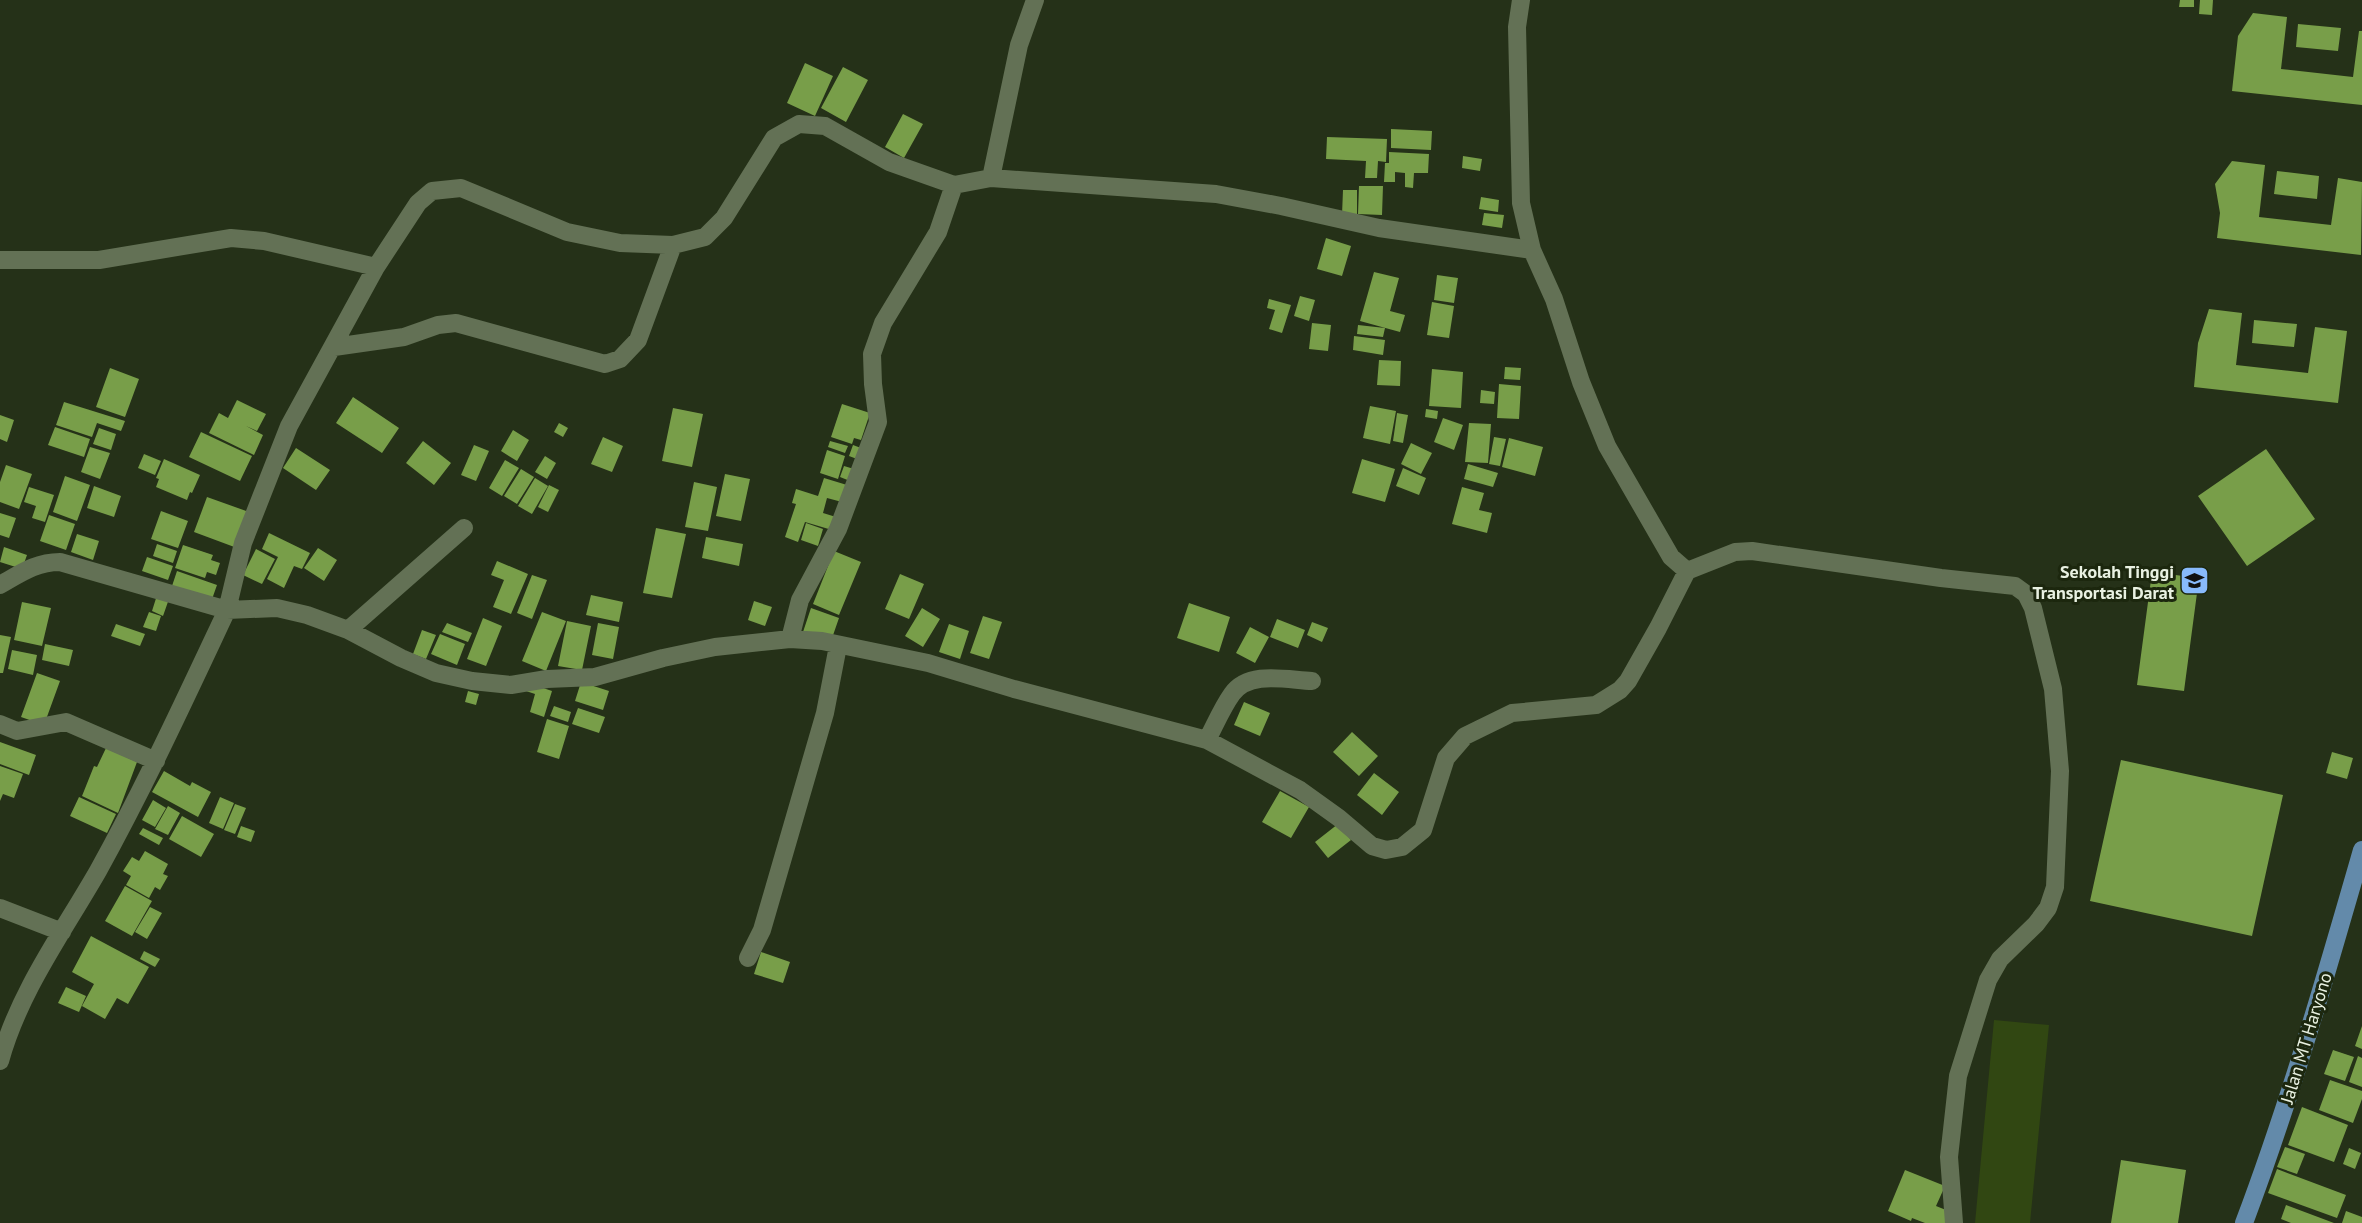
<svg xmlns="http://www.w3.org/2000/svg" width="2362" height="1223" viewBox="0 0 2362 1223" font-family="'PT Sans',sans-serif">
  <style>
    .green { fill: #314712 }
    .building { fill: #789e49 }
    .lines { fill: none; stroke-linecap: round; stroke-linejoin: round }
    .minor { stroke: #637155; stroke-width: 18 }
    .major { stroke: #638aaa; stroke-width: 18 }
    .labels { text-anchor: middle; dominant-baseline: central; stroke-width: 6; stroke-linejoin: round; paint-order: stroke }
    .poi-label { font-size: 18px; font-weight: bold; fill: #e9f1e2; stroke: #1c270e; text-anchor: end }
    .street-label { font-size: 18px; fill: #e9f1e2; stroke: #1c270e }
  </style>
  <rect width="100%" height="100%" fill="#253118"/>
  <path class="green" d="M1994,1020L2049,1025L2030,1223H1975Z"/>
  <path class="building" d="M2180,0H2194V7H2179Z
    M2200,0H2213L2212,15L2199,14Z
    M2253,13L2287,17L2281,69L2353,77L2359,31H2362V105L2232,91L2238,36Z
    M2298,24L2341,28L2338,51L2296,47Z
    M805,63L833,76L815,116L787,103Z
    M843,67L868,80L846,122L821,108Z
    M903,114L923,124L904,158L885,147Z
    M1391,129L1432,131L1431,150L1391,148Z
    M1327,137L1387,139L1386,162L1378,161L1377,178H1365L1366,161L1326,159Z
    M1389,152L1429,154L1428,173H1414L1413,188L1405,187V173L1395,172V182H1384L1385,163H1389Z
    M1463,156L1482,159L1480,171L1462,168Z
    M2232,161L2265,165L2259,217L2331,225L2338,178L2362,182L2361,255L2217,238L2220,213L2215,184Z
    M2277,171L2319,176L2317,199L2274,194Z
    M1359,186H1383L1382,215L1358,214Z
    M1343,190H1357V216L1342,215Z
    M1481,197L1499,200L1498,212L1479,209Z
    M1484,213L1504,215L1502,228L1482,225Z
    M1326,238L1351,246L1342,276L1317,269Z
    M1374,272L1399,278L1390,311L1405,315L1400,332L1360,321Z
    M1437,275L1458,278L1454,303L1434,300Z
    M1300,296L1315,300L1309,321L1294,316Z
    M1269,299L1291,305L1282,333L1269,329L1275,310L1267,308Z
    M1432,302L1454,306L1449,338L1427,335Z
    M2209,309L2242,313L2236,365L2308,373L2315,327L2347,331L2338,403L2194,387L2198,343Z
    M2254,320L2297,324L2294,347L2252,343Z
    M1312,323L1331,325L1328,351L1309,349Z
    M1358,325L1385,328L1383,337L1357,334Z
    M1354,336L1385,340L1383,355L1353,350Z
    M1379,360L1401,361L1400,386L1377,385Z
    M1505,367L1521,368L1520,380L1504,379Z
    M110,368L139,379L125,417L96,407Z
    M1432,369L1463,372L1461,408L1429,406Z
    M1499,384L1521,386L1519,419L1497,418Z
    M1481,390L1495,392L1494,404L1480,403Z
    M353,397L399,428L382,453L336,423Z
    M237,400L266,414L257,431L246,426L263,435L254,455L209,433L219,413L228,418Z
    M64,402L125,421L121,431L97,423L92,437L56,425Z
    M842,404L870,413L861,440L854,438L852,444L831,437Z
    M1370,406L1396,411L1390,444L1363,438Z
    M673,408L703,414L692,467L662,461Z
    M1426,409L1438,411L1437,419L1425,417Z
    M1397,413L1408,415L1403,443L1393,441Z
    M0,415L14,420L7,442L0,439Z
    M1443,418L1463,425L1454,450L1434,442Z
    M559,423L568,428L563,437L554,432Z
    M1469,423L1491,424L1488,463L1465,462Z
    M55,427L90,439L84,457L48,445Z
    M99,428L116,434L111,450L93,444Z
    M513,430L529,440L517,461L501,451Z
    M201,432L252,456L240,481L189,457Z
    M603,437L623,446L612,472L591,464Z
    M1494,437L1506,439L1500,466L1489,464Z
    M1509,438L1543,447L1535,476L1502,467Z
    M423,441L451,463L434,485L406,463Z
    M830,441L848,446L845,453L828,447Z
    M1411,443L1432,453L1421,474L1401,464Z
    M474,445L489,451L476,481L461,475Z
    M853,445L861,448L857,459L849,456Z
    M90,447L110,453L100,479L81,472Z
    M296,448L330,470L316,490L283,468Z
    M2266,449L2315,519L2247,566L2198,496Z
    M827,450L845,456L838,479L820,473Z
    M144,454L161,461L155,475L138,468Z
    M545,456L556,463L547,479L535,472Z
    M164,459L200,475L192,493L190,492L187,500L156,487L159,479L156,478Z
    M1362,459L1395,469L1385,502L1352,493Z
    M505,460L519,468L502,496L489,488Z
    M1468,464L1498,473L1493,487L1464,479Z
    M6,465L32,474L19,509L0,502V482Z
    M844,466L854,469L850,481L840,477Z
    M1403,468L1426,478L1419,495L1396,486Z
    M521,469L534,477L517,504L504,496Z
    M725,474L750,479L741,521L716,516Z
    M65,476L90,485L77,521L53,512Z
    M535,478L548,486L532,514L518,506Z
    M824,478L847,485L842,502L827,498L823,513L836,517L832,530L805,522L798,542L785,537L796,504L792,503L796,489L818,496Z
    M694,482L717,487L708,531L685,527Z
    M549,485L559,490L548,512L538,507Z
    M94,486L121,496L114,517L87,508Z
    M29,487L54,495L45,522L32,518L36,506L24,502Z
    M1462,487L1484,493L1479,510L1492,513L1487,533L1452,524Z
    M207,497L249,512L237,548L194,532Z
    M161,511L188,521L178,548L151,539Z
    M0,513L16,518L9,538L0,535Z
    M49,515L75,524L66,550L40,541Z
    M806,523L823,529L818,546L801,540Z
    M656,528L686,534L672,598L643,593Z
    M269,533L310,553L302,569L294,566L284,588L267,579L278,557L262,549Z
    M77,534L99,541L93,560L71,552Z
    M706,537L743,544L739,566L702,558Z
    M157,544L177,551L173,563L153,556Z
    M183,545L213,555L211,560L220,563L216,575L207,572L205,578L175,568Z
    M4,547L27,555L22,569L0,562Z
    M318,548L337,560L324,581L304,568Z
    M256,549L275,559L262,584L243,575Z
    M834,551L861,562L839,615L813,604Z
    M147,557L173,566L168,580L142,571Z
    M497,561L528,574L511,614L493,607L504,580L491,575Z
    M177,571L217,585L211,602L171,589Z
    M2152,572L2199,578L2184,691L2137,685Z
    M900,574L924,584L909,619L885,609Z
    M532,575L547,580L532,619L517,613Z
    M158,592L170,596L163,616L152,611Z
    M591,595L623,602L619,622L586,615Z
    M754,601L772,607L765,626L748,620Z
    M22,602L51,608L42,646L14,640Z
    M1189,603L1230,617L1219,652L1177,638Z
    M811,608L839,618L831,641L803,632Z
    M922,608L940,619L923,647L905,636Z
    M149,612L161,616L156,631L143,627Z
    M542,612L566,621L546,671L522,661Z
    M983,616L1002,622L989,659L970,653Z
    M483,618L502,626L486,666L467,659Z
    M1277,619L1305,630L1298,648L1270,637Z
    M567,621L591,626L582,670L558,666Z
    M1312,622L1328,628L1322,642L1307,635Z
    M447,623L472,633L468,642L442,632Z
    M598,623L619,627L613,659L592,655Z
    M116,624L145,634L140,646L111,636Z
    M949,624L969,631L960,659L939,652Z
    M1250,627L1269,637L1255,663L1236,653Z
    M422,630L436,635L426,659L413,654Z
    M440,634L465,644L457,665L431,654Z
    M0,635L11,637L3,673H0Z
    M45,644L73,650L69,666L42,660Z
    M12,650L37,655L33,675L8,669Z
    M37,673L60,681L44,725L21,717Z
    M581,682L609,691L603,710L575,701Z
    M528,683L552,691L544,717L530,712L535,694L526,691Z
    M468,691L479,694L476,705L465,702Z
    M1244,702L1270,713L1260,736L1234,725Z
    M554,706L571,712L568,722L550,716Z
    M578,708L605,717L599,733L572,724Z
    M547,719L569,726L559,759L537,752Z
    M1352,732L1378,756L1359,776L1333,752Z
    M0,742L36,755L29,775L0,764Z
    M106,748L137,762L118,813L82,796L94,766L97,767Z
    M2332,752L2353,758L2347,779L2326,773Z
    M2121,760L2283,795L2252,936L2090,901Z
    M0,766L23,774L14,798L3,794L0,801Z
    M164,771L190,786L192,782L211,792L198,817L152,792Z
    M1374,773L1399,792L1382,815L1357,795Z
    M1280,791L1309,807L1291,838L1262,822Z
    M79,797L116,814L107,833L70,816Z
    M220,797L234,803L223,829L209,823Z
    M153,800L166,808L155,827L142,820Z
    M235,804L246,808L235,834L224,830Z
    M168,806L180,813L168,835L155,829Z
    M182,816L214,834L201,857L169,839Z
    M1338,824L1351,840L1328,858L1315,842Z
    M241,826L255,831L251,842L237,837Z
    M143,828L163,838L159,845L139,834Z
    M145,851L168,864L163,874L168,876L160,890L155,887L149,898L126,885L131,876L123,871L132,857L139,861Z
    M125,886L152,901L132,936L105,921Z
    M150,907L162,913L147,939L135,932Z
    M91,936L149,967L128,1004L117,998L105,1019L82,1006L94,984L72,972Z
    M144,951L160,959L155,967L140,959Z
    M761,952L790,962L783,983L754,974Z
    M66,987L86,996L79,1012L58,1003Z
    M2362,1026V1049L2355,1046Z
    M2333,1050L2354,1057L2345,1081L2324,1074Z
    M2358,1056L2362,1058V1087L2349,1082Z
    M2330,1080L2362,1091V1099L2353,1123L2319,1110Z
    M2302,1107L2348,1125L2334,1162L2288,1145Z
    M2285,1147L2305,1154L2297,1174L2277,1167Z
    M2349,1148L2361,1153L2355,1169L2343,1164Z
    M2121,1160L2186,1170L2178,1223H2111Z
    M2277,1169L2346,1195L2337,1218L2268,1193Z
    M1905,1170L1945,1186L1936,1206L1951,1212L1946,1223H1925L1912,1218L1911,1221L1888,1211Z
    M2286,1205L2334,1223H2291L2281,1219Z
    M2346,1211L2362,1217V1223H2342Z"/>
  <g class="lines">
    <path class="minor" d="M1521,0L1517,27L1521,203L1532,250L1554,299L1581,382L1607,446L1671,557L1687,571
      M991,178L1019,45L1035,0
      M0,260H99L231,238L264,241L376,267
      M334,347L404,337L438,325L456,323L605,364L620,359L638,340L673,245
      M0,585C21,573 36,562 60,562L227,610L243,543L289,426L376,267L418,203L432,191L461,188L567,232L620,243L673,245L705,237L724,218L774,138L799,124L825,126L889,162L954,185L991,178L1216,194L1281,206L1379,228L1532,250
      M348,630L464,528
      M790,639L800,600L838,529L878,422L873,384L872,354L883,323L938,232L954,185
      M0,724L17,731L66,722L156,761
      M1207,740C1215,725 1222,708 1232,694C1249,670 1287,680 1312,681
      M0,908L62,932
      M748,958L762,930L825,713L838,646
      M0,1061C19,992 63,932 98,871C145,786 186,697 227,610L277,608L307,615L348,630L401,658L436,673L472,681L511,685L547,679L595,677L663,658L715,647L790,639L822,641L928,663L1014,689L1207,740L1300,790L1339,818L1372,846L1386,850L1402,847L1423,830L1446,758L1465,736L1512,713L1596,705L1620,690L1628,681L1658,628L1687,571L1735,552L1752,551L1941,578L2015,586L2026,594L2033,608L2053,689L2060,771L2055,887L2048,908L2036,924L2000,959L1988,980L1958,1076L1949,1157L1954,1223"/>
    <path class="major" d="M2244,1223C2290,1101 2326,975 2362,850"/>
  </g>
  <defs>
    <symbol id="university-square" viewBox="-11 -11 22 22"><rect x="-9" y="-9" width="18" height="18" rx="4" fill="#88bafc" stroke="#1c270e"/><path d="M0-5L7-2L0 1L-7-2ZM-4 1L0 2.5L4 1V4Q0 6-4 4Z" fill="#111"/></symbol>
  </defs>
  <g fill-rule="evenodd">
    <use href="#university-square" x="2178" y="564" width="33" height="33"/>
  </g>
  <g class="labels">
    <g class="poi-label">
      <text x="2174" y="571">Sekolah Tinggi<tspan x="2174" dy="21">Transportasi Darat</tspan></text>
    </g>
    <g class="street-label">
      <text transform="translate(2306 1038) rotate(-73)">Jalan MT Haryono</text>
    </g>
  </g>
</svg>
